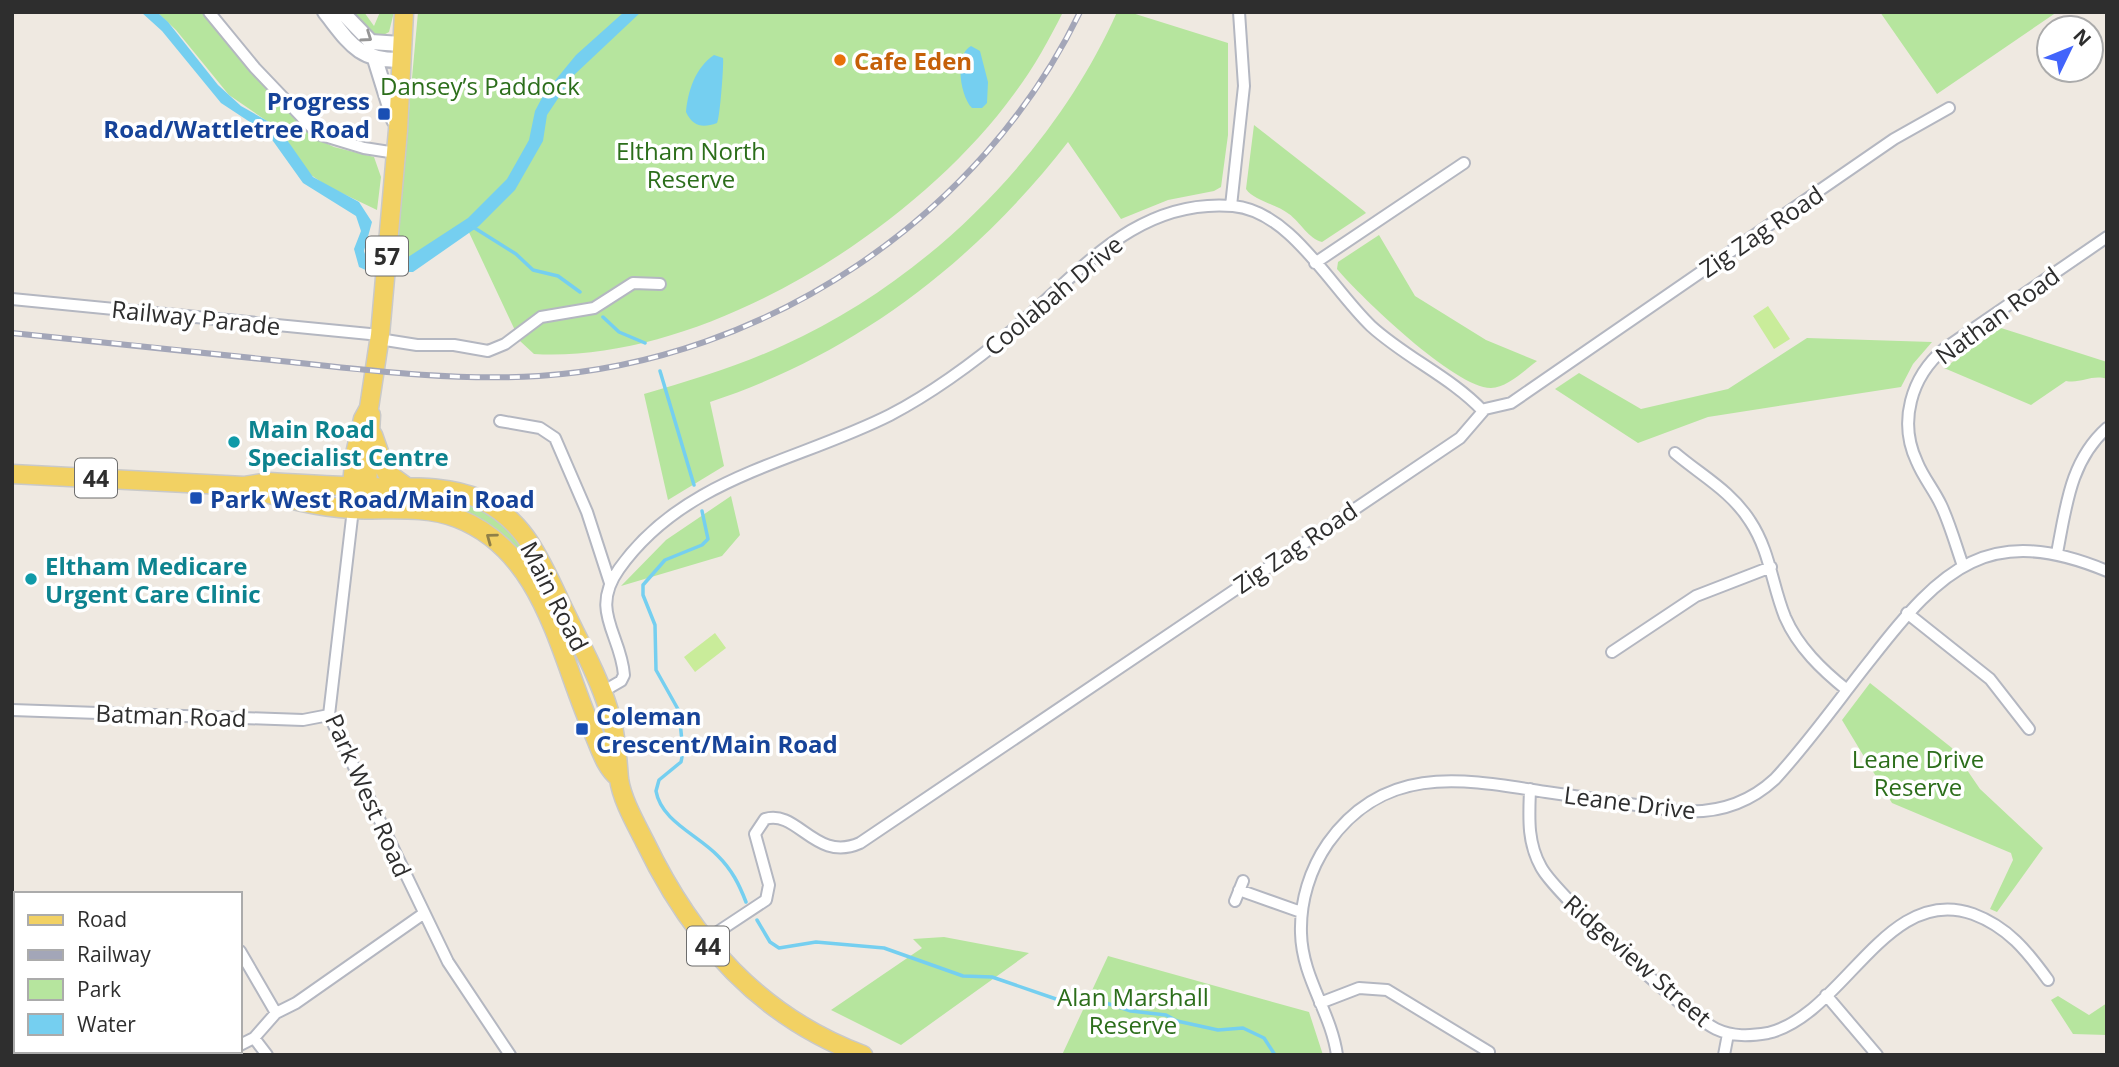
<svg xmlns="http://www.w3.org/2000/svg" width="2119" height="1067" viewBox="0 0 2119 1067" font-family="'Open Sans',sans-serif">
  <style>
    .green { fill: #b6e59e }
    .pitch { fill: #c9ec9a }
    .water { fill: #75cff0 }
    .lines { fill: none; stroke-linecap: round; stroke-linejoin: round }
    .stream { stroke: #75cff0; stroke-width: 3.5 }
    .minor-casing { stroke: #b4b7c1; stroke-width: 14 }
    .tertiary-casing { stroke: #b4b7c1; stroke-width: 18 }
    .primary-casing { stroke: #c9c9c9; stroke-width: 21 }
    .minor { stroke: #fff; stroke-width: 10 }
    .tertiary { stroke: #fff; stroke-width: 14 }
    .primary { stroke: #f2d163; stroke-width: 18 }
    .rail-casing { stroke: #a3a6b8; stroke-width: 6 }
    .rail { stroke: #fff; stroke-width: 3.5; stroke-dasharray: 10; stroke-linecap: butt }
    .oneway { stroke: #969696 }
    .oneway2 { stroke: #908048 }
    .food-dot { fill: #e8710a; stroke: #fff; stroke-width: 2.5 }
    .transit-dot { fill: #1a4fb4; stroke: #fff; stroke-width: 2.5 }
    .culture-dot { fill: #0f9aa8; stroke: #fff; stroke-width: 2.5 }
    .labels { text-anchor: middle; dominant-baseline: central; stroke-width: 7; stroke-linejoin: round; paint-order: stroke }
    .shield { fill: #fff; stroke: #6d6d6d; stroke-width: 2 }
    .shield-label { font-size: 23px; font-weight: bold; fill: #2e2e2e }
    .food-label { font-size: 24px; font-weight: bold; fill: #c56008; stroke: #fff; text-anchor: start }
    .park-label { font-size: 24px; fill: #2c6e1b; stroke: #fff }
    .transit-label { font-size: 24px; font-weight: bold; fill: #164399; stroke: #fff; text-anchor: start }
    .street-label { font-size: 24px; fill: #2e2e2e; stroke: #fff }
    .culture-label { font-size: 24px; font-weight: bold; fill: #0d838f; stroke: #fff; text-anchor: start }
  </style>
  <rect width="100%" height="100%" fill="#efe9e1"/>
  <path class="green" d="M157,12H205L315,138L334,147L374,157L381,177L377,210L327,186L311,175L294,153L283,132L229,95L176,30Z
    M346,12H364L374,26L380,12H394L389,32L376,39Z
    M418,12H1063C1049,40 1033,69 1014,94C916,229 704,364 534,354L520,341L466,226L415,263L395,265Z
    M1117,12H1129L1228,43V135L1221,187L1214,191L1168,200L1121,219L1068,142C976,261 854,355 710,402L724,466L668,500L644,394C692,380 739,366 784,345C926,281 1054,154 1117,12Z
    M1880,12H2057L1937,94Z
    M1254,125L1364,211L1366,213L1322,242C1309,239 1300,222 1289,214C1277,204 1254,201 1246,189Z
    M1379,235L1415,296L1486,340L1537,361C1525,370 1507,388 1491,388C1455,388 1361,297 1337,269L1338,262Z
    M2001,328L2107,362V379C2092,374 2081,384 2066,381L2031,405L1944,368Z
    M1807,338L1932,342L1913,364L1901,387L1708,417L1638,443L1555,389L1579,373L1641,409L1728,389Z
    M373,494L453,498L493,513L523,543L566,633L584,683L543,591L446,509L414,500L374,498Z
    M731,496L740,535L722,556L621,586L666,540Z
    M1870,683L1952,748L1980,789L2043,848L1997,912L1990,909L2013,860L2011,853L1892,803L1842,720Z
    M944,937L1029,953L901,1045L831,1010L922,948L913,939Z
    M1108,956L1309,1012L1323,1055H1062Z
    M2058,996L2089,1015L2107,1003V1035L2073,1034L2051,1000Z"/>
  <path class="pitch" d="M1768,306L1790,339L1774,349L1753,316Z
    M715,633L726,648L695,672L684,657Z"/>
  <path class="water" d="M141,12H157L168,22L218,85L241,106L278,127L313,177L359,202L372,222L364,251L366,257L372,261H402L468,218L507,179L529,140L535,111L544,94L576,55L624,12H641L573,76L547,115L543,141L515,190L479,226L413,272H370L359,267L354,249L361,231L356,216L303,183L268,134L221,103L162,31Z
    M971,46L980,51L988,82L987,103L982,108H972C960,96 954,55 971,46Z
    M714,55L723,58C724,63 720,118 717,123C703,128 693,127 686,112C688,91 695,68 714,55Z"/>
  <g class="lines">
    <path class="stream" d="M473,227L516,254L533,270L558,276L580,292
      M603,317L619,332L645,343
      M660,371L694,485
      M702,511L708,539L702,545L665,560L643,585V595L655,625L656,670L679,711L683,752L681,762L659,780L656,791C661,821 698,835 718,856C732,870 739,884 746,902
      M757,920L770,942L779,948L816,942L884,948L963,976L992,977L1056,999L1087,997L1131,1011L1166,1015L1177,1021L1218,1030L1243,1028L1264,1038L1275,1055"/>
    <defs>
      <path id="minor" d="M209,12L255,68L318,134L364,148L396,153
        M1231,206L1244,86L1239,12
        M1315,263L1464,163
        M12,299L380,335
        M379,339L417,345H454L488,351L505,344L541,317L594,308L633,283L660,284
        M500,421L540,428L555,438L587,512L610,583
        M1675,453C1702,476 1731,491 1750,521C1770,551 1772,585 1785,617C1798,647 1822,670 1847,690
        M353,509L329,715L448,962L510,1055
        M2057,553C2066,507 2070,461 2107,428
        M1963,566C1956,546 1950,524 1941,505C1934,490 1923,477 1917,462C1898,422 1911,377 1944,349L2107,237
        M1907,613L1990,679L2029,729
        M1612,652L1696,596L1771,567
        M602,692L621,681L624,675C621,634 589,611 619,569C685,476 795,463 890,415C934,392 977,360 1015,328C1080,272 1136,198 1233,206C1291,211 1331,288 1371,326C1406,358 1451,377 1483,411
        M12,710L303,720L329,715
        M1530,789C1529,817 1527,842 1541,867C1556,895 1687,1015 1716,1029C1733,1037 1750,1036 1768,1033C1844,1015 1886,883 1973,914C2008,927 2027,951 2048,980
        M1239,890L1301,912
        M12,898H16
        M1235,901L1243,881
        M704,941L766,900L769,885L755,834L765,819C798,809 815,863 860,843L1460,438L1485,409L1511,403L1894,139L1949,108
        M240,951L276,1013
        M1826,995L1877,1055
        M1320,1003L1359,988L1387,990L1489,1052
        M254,1038L267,1055
        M240,1045L254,1038L276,1013L296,1003L423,914
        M223,1055L228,1051
        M1337,1055C1331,1012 1302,978 1301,933C1300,901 1310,869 1328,843C1385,763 1463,779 1546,792C1590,798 1634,805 1678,811C1715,814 1747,805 1775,779C1810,741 1840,698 1872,658C1942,568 1989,522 2107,571
        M1724,1055L1728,1034"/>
      <path id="tertiary" d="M325,12C349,42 358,61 400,60
        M342,12L371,42L401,44
        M375,59L394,120"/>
      <path id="primary" d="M373,435L386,472L408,488
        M12,474L244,486L269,482C302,484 336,486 369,487C405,488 446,484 479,499C522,518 538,555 557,595C574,633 597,671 609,711C616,733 617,756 619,779C622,800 636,824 645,842C692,940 760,1017 863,1055
        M251,489C284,498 317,507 351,509C386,511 423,505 457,518C545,552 559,656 593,732C600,748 605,767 619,778
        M351,495L355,454L363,419L369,408L380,335L398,130L404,12
        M363,498L367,487L371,415"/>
    </defs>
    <use href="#minor" class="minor-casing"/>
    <use href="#tertiary" class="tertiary-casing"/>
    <use href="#primary" class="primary-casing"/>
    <use href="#minor" class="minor"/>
    <use href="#tertiary" class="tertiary"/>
    <use href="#primary" class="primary"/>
    <defs>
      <path id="rail" d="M12,333C105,342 198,352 291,362C373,371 456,381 539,376C766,361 981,217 1080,12"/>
    </defs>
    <use href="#rail" class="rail-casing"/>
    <use href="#rail" class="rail"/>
  </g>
  <defs><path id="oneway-chevron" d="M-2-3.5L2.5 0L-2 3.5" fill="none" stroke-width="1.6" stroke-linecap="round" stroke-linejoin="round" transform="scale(1.75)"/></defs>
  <use class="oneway" href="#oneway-chevron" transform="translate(367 37) rotate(35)"/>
  <use class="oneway2" href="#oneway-chevron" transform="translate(491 538) rotate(-144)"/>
  <circle class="food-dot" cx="840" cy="60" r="7"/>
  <g class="transit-dot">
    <rect x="377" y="107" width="14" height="14" rx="3.5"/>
    <rect x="189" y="491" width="14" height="14" rx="3.5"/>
    <rect x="575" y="722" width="14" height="14" rx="3.5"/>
  </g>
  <g class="culture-dot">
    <circle cx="234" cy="442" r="7"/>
    <circle cx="31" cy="579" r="7"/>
  </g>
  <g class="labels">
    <g class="shield">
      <rect x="366" y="236.5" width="42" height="39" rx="5"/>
      <rect x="75" y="458.5" width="42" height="39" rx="5"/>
      <rect x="687" y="926.5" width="42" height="39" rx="5"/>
    </g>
    <g class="shield-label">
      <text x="387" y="256">57</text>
      <text x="96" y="478">44</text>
      <text x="708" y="946">44</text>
    </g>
    <g class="food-label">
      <text x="854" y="60">Cafe Eden</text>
    </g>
    <g class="park-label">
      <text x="480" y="85">Dansey’s Paddock</text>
      <text x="691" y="150">Eltham North<tspan x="691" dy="28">Reserve</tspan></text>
      <text x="1918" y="758">Leane Drive<tspan x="1918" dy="28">Reserve</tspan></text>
      <text x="1133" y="996">Alan Marshall<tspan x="1133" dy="28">Reserve</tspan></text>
    </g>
    <g class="transit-label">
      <text x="370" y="100" text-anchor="end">Progress<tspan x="370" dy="28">Road/Wattletree Road</tspan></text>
      <text x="210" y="498">Park West Road/Main Road</text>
      <text x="596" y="715">Coleman<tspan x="596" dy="28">Crescent/Main Road</tspan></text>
    </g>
    <g class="street-label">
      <text transform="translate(1761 231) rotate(-34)">Zig Zag Road</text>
      <text transform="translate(1053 295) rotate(-40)">Coolabah Drive</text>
      <text transform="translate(1997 315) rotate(-36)">Nathan Road</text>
      <text transform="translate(196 317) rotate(6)">Railway Parade</text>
      <text transform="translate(1295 547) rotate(-34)">Zig Zag Road</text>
      <text transform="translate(555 596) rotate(63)">Main Road</text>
      <text transform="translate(171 715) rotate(2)">Batman Road</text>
      <text transform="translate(369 795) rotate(66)">Park West Road</text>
      <text transform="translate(1630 802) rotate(7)">Leane Drive</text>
      <text transform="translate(1638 960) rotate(41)">Ridgeview Street</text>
    </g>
    <g class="culture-label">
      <text x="248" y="428">Main Road<tspan x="248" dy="28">Specialist Centre</tspan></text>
      <text x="45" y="565">Eltham Medicare<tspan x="45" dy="28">Urgent Care Clinic</tspan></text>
    </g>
  </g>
  <rect width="2119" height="1067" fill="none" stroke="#2e2e2e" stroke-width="28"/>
  <rect x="14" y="892" width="228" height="161" fill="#ffffff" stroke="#ababab" stroke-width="2"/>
  <rect x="28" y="915" width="35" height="10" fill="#f2d163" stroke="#ababab" stroke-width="2"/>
  <text x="77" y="927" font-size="21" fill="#2e2e2e">Road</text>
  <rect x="28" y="950" width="35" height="10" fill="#a3a6b8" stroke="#ababab" stroke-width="2"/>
  <text x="77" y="962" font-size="21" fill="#2e2e2e">Railway</text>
  <rect x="28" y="979" width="35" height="21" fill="#b6e59e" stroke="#ababab" stroke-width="2"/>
  <text x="77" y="997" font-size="21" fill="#2e2e2e">Park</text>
  <rect x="28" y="1014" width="35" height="21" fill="#75cff0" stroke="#ababab" stroke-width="2"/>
  <text x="77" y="1032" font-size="21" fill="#2e2e2e">Water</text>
  <g transform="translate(2070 49) rotate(47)"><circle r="33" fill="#ffffff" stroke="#ababab" stroke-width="2"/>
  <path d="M0-5L12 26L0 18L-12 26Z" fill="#4264fb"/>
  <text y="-10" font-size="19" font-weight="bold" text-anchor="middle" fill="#2e2e2e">N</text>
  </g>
</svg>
